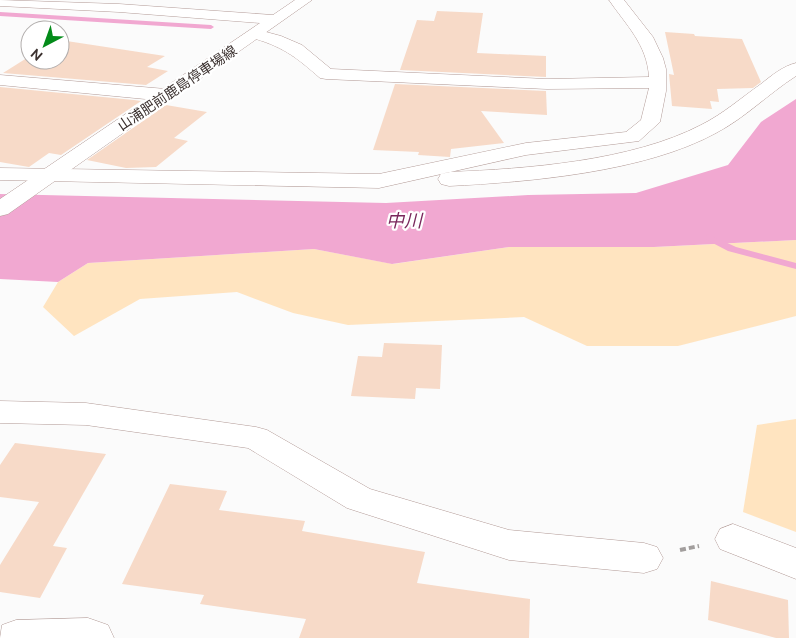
<svg xmlns="http://www.w3.org/2000/svg" width="796" height="638" viewBox="0 0 796 638" font-family="Ubuntu,'Noto Sans JP',sans-serif">
  <style>
    .green { fill: #ffe4c0 }
    .water { fill: #f1a8d1 }
    .lines { fill: none; stroke-linecap: round; stroke-linejoin: round }
    .stream { fill: #f1a8d1; fill-rule: evenodd }
    .building { fill: #f7dac8 }
    .street-casing { stroke: #b29a96; stroke-width: 1 }
    .secondary-casing { stroke: #b29a96; stroke-width: 1 }
    .path { stroke: #a29e9d; stroke-width: 4; stroke-dasharray: 6 3; stroke-linecap: butt }
    .street { fill: #fff; fill-rule: evenodd }
    .secondary { fill: #fff; fill-rule: evenodd }
    .labels { text-anchor: middle; dominant-baseline: central; stroke-width: 4.5; stroke-linejoin: round; paint-order: stroke }
    .far-street-label { font-size: 14px; fill: #3b312f; stroke: #fff }
    .water-label { font-size: 18px; font-style: italic; fill: #79275c; stroke: #fff }
  </style>
  <rect width="100%" height="100%" fill="#fbfbfb"/>
  <path class="green" d="M796,240V316L678,346H587L524,317L348,325L293,313L237,292L140,299L74,336L43,307L58,282L88,263L314,249L393,264L509,247H654Z
    M796,419V532L743,512L757,425Z"/>
  <path class="water" d="M796,99V240L654,247H509L392,264L314,249L88,263L58,282L0,279V194L386,203L528,195L636,193L728,165L761,122Z"/>
  <g class="lines">
    <path class="stream" d="M0,12L211,25L214,27L211,29L0,16Z
      M708,234L736,247L796,263V269L728,251L705,239L703,237Z"/>
  </g>
  <path class="building" d="M437,11L483,13L477,53L546,56V77L400,70L417,20L434,21Z
    M665,32L694,34L695,36L742,39L761,82L753,88L717,89L719,102L710,101L712,109L672,106L669,74L674,75Z
    M60,40L165,56L147,67L168,71L146,85L3,73L30,56V60H60Z
    M395,84L546,91L547,115L481,111L504,143L451,149L450,157L418,155L419,152L373,150Z
    M0,87L134,100L141,101L61,155L49,153L29,167L23,166L0,162Z
    M166,105L207,112L174,138L188,141L156,167L126,168L87,160Z
    M384,343L442,345L440,389L416,388L415,399L351,396L358,356L382,357Z
    M15,443L106,454L53,546L67,548L40,598L0,592V565L39,502L0,497V465Z
    M170,484L227,491L219,510L305,521L302,531L425,552L417,583L530,599L529,638H299L306,619L200,604L204,595L122,584Z
    M711,581L788,600L789,638H776L708,620Z"/>
  <g class="lines">
    <defs>
      <path id="street" d="M609,0H624L653,37L663,58L666,69V91L660,122L639,141L526,155L379,188L0,180V168L379,174L526,143L626,132L641,120L649,88L547,89L326,79L320,78C295,56 282,46 249,37L247,34L249,31L255,29L281,36L302,45L331,69L547,79L649,77C647,44 626,25 609,0Z
        M796,63V76C768,94 745,118 716,133C645,172 529,182 449,186L441,184L438,179L441,174L449,172C527,169 632,161 701,125C723,114 741,98 761,84C771,76 783,66 796,63Z
        M0,75L166,89L173,91L175,95L173,99L166,101L0,85Z
        M0,401L86,403L256,427L267,430L370,489L509,530L644,543L657,547L663,558L657,569L644,573L509,560L347,508L248,448L86,425L0,423Z
        M733,524L796,548V579L720,549L715,539L720,529Z
        M88,618L108,625L114,638H0L2,625L16,620Z"/>
      <path id="secondary" d="M0,0L119,4L273,15L295,0H312L8,214L0,216V199L260,23L119,12L0,6Z"/>
    </defs>
    <use href="#street" class="street-casing"/>
    <use href="#secondary" class="secondary-casing"/>
    <path class="path" d="M680,550L699,546"/>
    <use href="#street" class="street"/>
    <use href="#secondary" class="secondary"/>
  </g>
  <g class="labels">
    <g class="far-street-label">
      <text transform="translate(177 88) rotate(-34)">山浦肥前鹿島停車場線</text>
    </g>
    <g class="water-label">
      <text x="404" y="220">中川</text>
    </g>
  </g>
  <g transform="translate(45 45) rotate(221)"><circle r="24" fill="#ffffff" stroke="#b1adac"/>
  <path d="M0-4L9 19L0 12L-9 19Z" fill="#038b19"/>
  <text y="-8" font-size="14" font-weight="bold" text-anchor="middle" fill="#3b312f">N</text>
  </g>
</svg>
